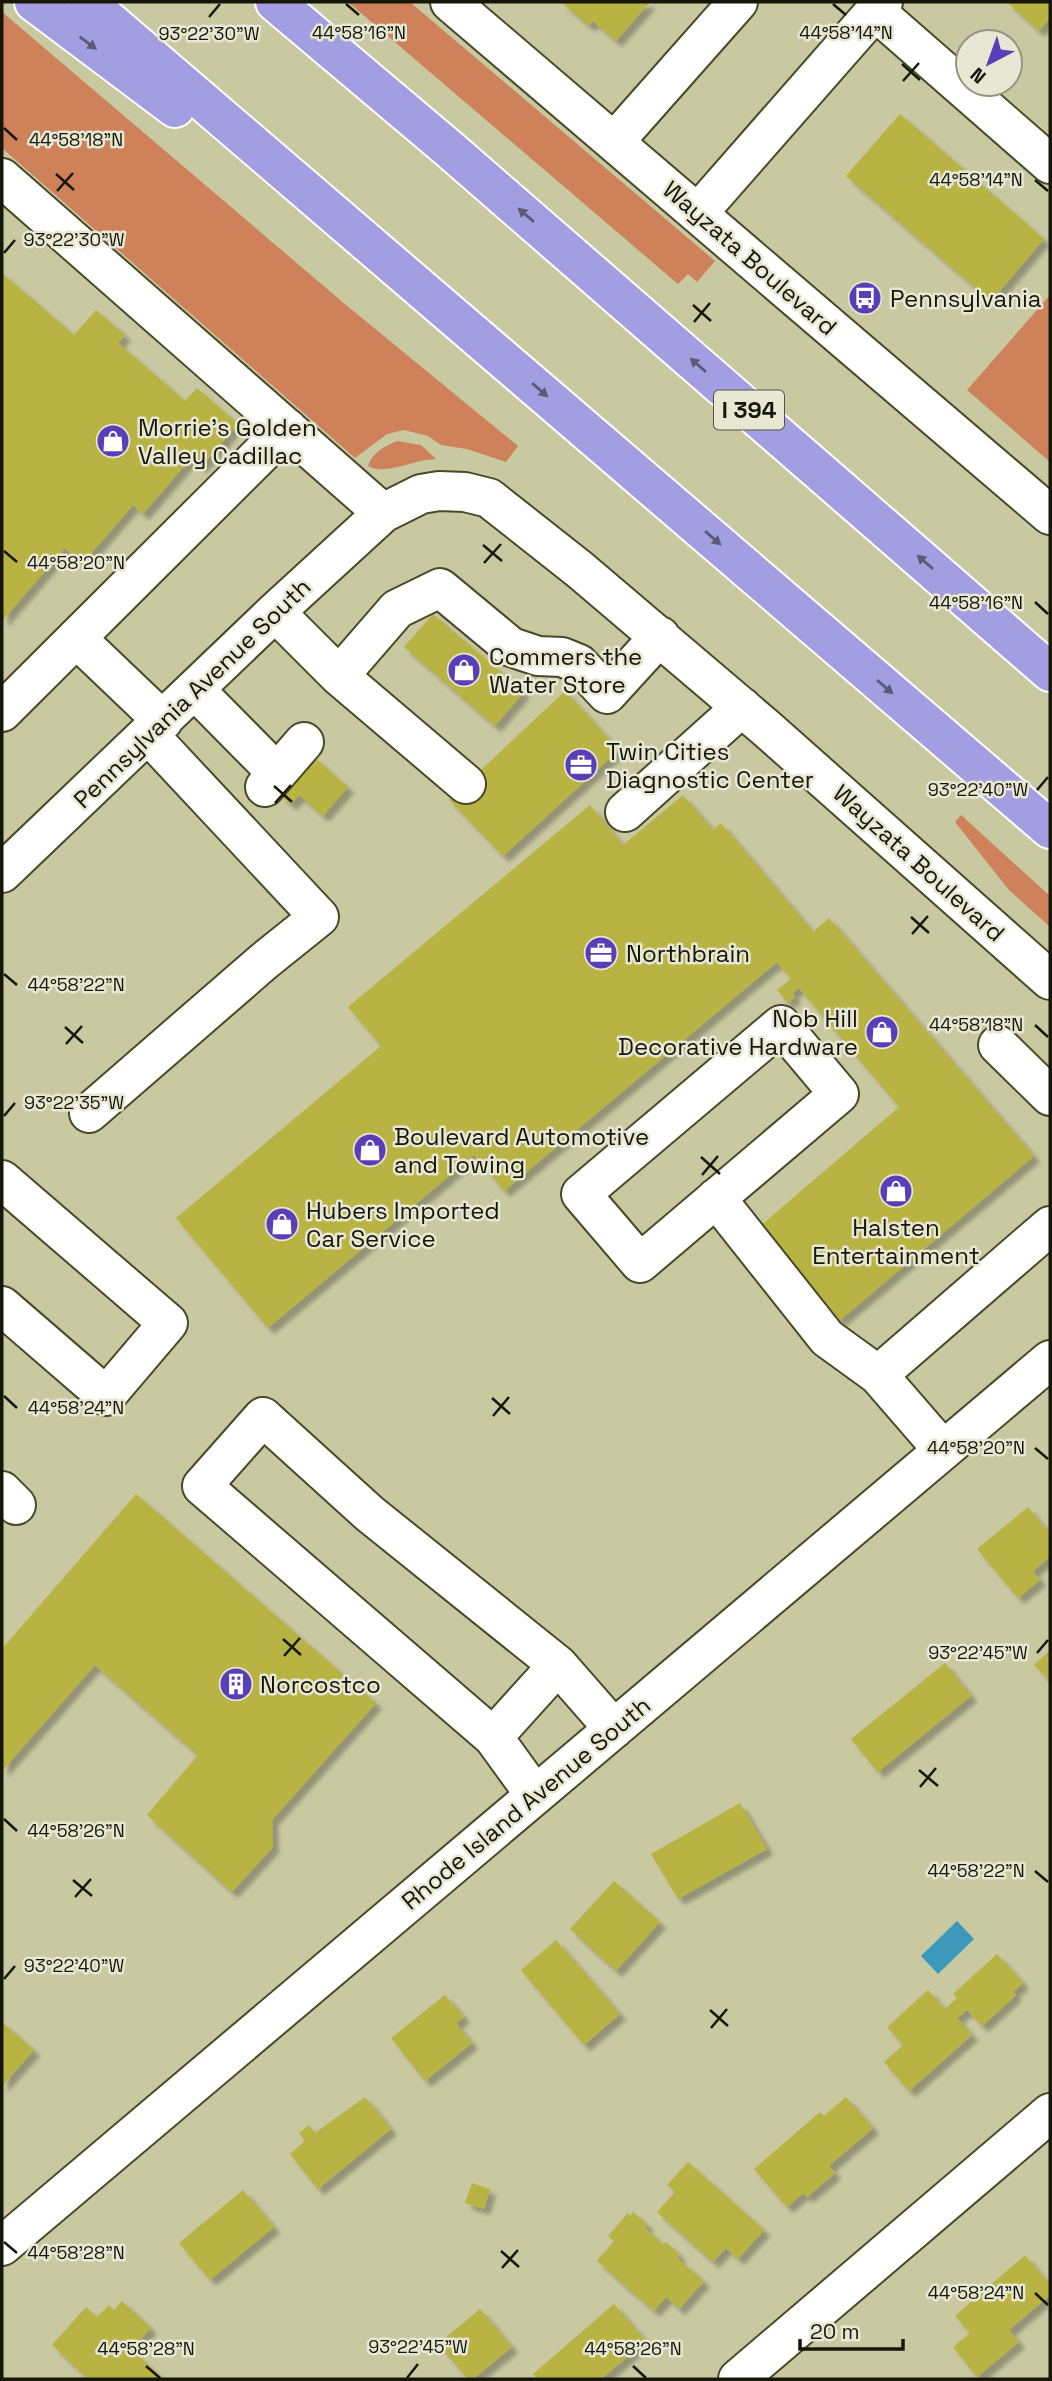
<svg xmlns="http://www.w3.org/2000/svg" width="1052" height="2381" viewBox="0 0 1052 2381" font-family="'Space Grotesk',sans-serif">
  <style>
    .green { fill: #cf8159 }
    .water { fill: #3d99bc }
    .building { fill: #b8b342; filter: url(#shadow) }
    .lines { fill: none; stroke-linecap: round; stroke-linejoin: round }
    .minor-casing { stroke: #4a4927; stroke-width: 42 }
    .highway-casing { stroke: #fff; stroke-width: 42 }
    .minor { stroke: #fff; stroke-width: 38 }
    .highway { stroke: #a39ee1; stroke-width: 38 }
    .oneway { fill: #5d5a75 }
    .ticks { fill: none; stroke: #171709; stroke-width: 2.5 }
    .labels { text-anchor: middle; dominant-baseline: central; stroke-width: 5; stroke-linejoin: round; paint-order: stroke }
    .shield { fill: #e7e7d3; stroke: #555546; stroke-width: 2 }
    .shield-label { font-size: 23px; font-weight: bold; fill: #171709 }
    .street-label { font-size: 24px; fill: #171709; stroke: #e7e7d3 }
    .poi-label { font-size: 24px; fill: #171709; stroke: #e7e7d3; text-anchor: start }
    .ticks-label { font-size: 18px; text-anchor: middle; fill: #171709; stroke: #e7e7d3; stroke-width: 5; stroke-linejoin: round; paint-order: stroke }
  </style>
  <defs>
    <filter id="shadow"><feDropShadow dx="6" dy="6" stdDeviation="2" flood-color="#0004"/></filter>
  </defs>
  <rect width="100%" height="100%" fill="#c8c8a1"/>
  <path class="green" d="M348,2H410L715,261L697,282L688,274L678,284Z
    M2,12L346,305L518,446L506,462L467,449L441,445L428,436L404,430L387,434L355,458L2,148Z
    M1050,295V462L967,390Z
    M397,441L421,445L436,459C414,459 387,476 368,466C372,453 385,446 397,441Z
    M961,815L1050,896V927L1009,890L955,822Z"/>
  <path class="water" d="M957,1921L974,1939L938,1974L921,1956Z"/>
  <path class="building" d="M561,2H650L616,41L593,21L589,26Z
    M1007,2H1050V18L1039,31Z
    M900,114L1044,239L991,301L846,176Z
    M2,273L74,335L96,310L125,335L118,343L185,401L197,388L238,424L201,467L191,458L143,514L133,505L82,564L65,548L2,621Z
    M433,614L524,692L495,726L404,647Z
    M565,691L619,750L503,856L449,800Z
    M314,757L348,787L323,816L299,795L291,804L280,796Z
    M683,795L713,830L721,823L813,932L829,918L1034,1156L839,1321L759,1227L899,1107L799,988L792,993L795,997L788,1003L777,990L791,979L777,962L504,1191L474,1155L268,1328L176,1218L381,1046L348,1007L590,805L623,845Z
    M136,1494L376,1703L272,1820L273,1847L232,1892L147,1815L198,1755L95,1665L2,1771V1649Z
    M1028,1507L1050,1534V1557L1033,1571L1040,1580L1018,1598L977,1549Z
    M1050,1650V1681L1034,1665Z
    M945,1663L971,1696L878,1772L851,1739Z
    M740,1803L767,1849L678,1899L651,1854Z
    M614,1881L660,1922L616,1971L570,1929Z
    M556,1940L620,2014L584,2045L521,1970Z
    M997,1954L1023,1983L1013,1992L1016,1995L982,2026L967,2010L957,2018L972,2035L909,2091L884,2062L903,2045L887,2027L928,1990L945,2009L957,1998L953,1994Z
    M445,1995L464,2017L456,2023L472,2043L425,2081L391,2038Z
    M2,2022L34,2050L2,2086Z
    M365,2097L391,2129L318,2189L290,2154L305,2141L299,2133L309,2125L315,2133Z
    M846,2097L873,2128L829,2166L835,2173L807,2197L803,2193L787,2207L754,2169L820,2112L824,2116Z
    M688,2162L764,2230L738,2259L726,2248L713,2262L657,2212L675,2192L667,2185Z
    M472,2183L490,2189L484,2209L465,2203Z
    M243,2190L274,2227L210,2280L179,2243Z
    M633,2212L648,2225L645,2228L664,2245L666,2242L680,2255L677,2258L704,2281L679,2309L666,2297L654,2311L597,2261L614,2241L608,2236L628,2213L630,2216Z
    M1025,2255L1050,2285V2295L1009,2330L1019,2342L977,2377L953,2347L970,2333L955,2316Z
    M122,2301L151,2328L131,2349L158,2374L153,2379H88L52,2345L86,2307L97,2317L109,2305L114,2310Z
    M614,2304L646,2341L601,2379H537L533,2374Z
    M480,2309L512,2347L473,2379H468L438,2344Z"/>
  <g class="lines">
    <defs>
      <path id="minor" d="M450,2L1050,515
        M875,11L1050,164
        M614,142L738,2
        M2,178L383,513
        M698,213L883,2
        M275,612L339,676L466,784
        M76,638L163,721
        M339,676L397,609L440,588L511,647L538,656L562,657L579,664L607,694L660,636
        M195,690L277,773
        M2,712L287,428
        M265,787L304,742
        M625,812L742,707
        M2,873L275,612L383,513L421,494L439,491L465,492L489,498L579,569L766,728L1050,980
        M781,1025L839,1094L640,1263L581,1194Z
        M998,1045L1050,1096
        M89,1113L263,962L319,917L148,734
        M2,1180L168,1323L106,1396L2,1306
        M716,1198L827,1338L878,1375L943,1450
        M878,1375L1050,1226
        M2,1491L16,1505
        M493,1737L558,1665
        M535,1795L493,1737L202,1486L263,1417L370,1514L558,1665L614,1729
        M2,2246L1050,1360
        M738,2379L1050,2113"/>
      <path id="highway" d="M34,2L175,108
        M87,2L1050,829
        M275,2L448,148L1050,672"/>
    </defs>
    <use href="#minor" class="minor-casing"/>
    <use href="#highway" class="highway-casing"/>
    <use href="#minor" class="minor"/>
    <use href="#highway" class="highway"/>
  </g>
  <defs><path id="oneway-solid" d="M-6-.8H1V-3.2L6.5 0L1 3.2V.8H-6Z" transform="scale(1.75)"/></defs>
  <g class="oneway">
    <use href="#oneway-solid" transform="translate(88 43) rotate(37)"/>
    <use href="#oneway-solid" transform="translate(526 215) rotate(-139)"/>
    <use href="#oneway-solid" transform="translate(698 365) rotate(-139)"/>
    <use href="#oneway-solid" transform="translate(540 390) rotate(41)"/>
    <use href="#oneway-solid" transform="translate(713 538) rotate(41)"/>
    <use href="#oneway-solid" transform="translate(925 562) rotate(-139)"/>
    <use href="#oneway-solid" transform="translate(885 687) rotate(41)"/>
  </g>
  <path class="ticks" d="M346,4L359,15M833,4L846,15M209,17L220,4M902,64L920,80M903,81L919,63M4,128L17,140M56,174L74,190M1035,180L1048,191M57,191L73,173M4,253L15,240M693,305L711,321M694,322L710,303M483,545L502,561M4,551L17,562M484,563L501,544M1035,602L1048,614M274,786L292,802M1037,790L1048,777M275,803L291,785M911,917L929,933M912,934L928,916M4,974L17,985M1035,1025L1048,1037M65,1027L83,1043M66,1044L82,1026M4,1116L15,1103M701,1157L720,1174M702,1175L718,1156M4,1396L17,1408M492,1398L510,1414M493,1416L509,1397M1035,1448L1048,1459M283,1639L301,1655M1037,1653L1048,1640M284,1656L300,1638M919,1770L938,1786M920,1787L936,1768M4,1819L17,1831M1035,1871L1048,1882M73,1880L92,1896M75,1897L91,1879M4,1979L15,1966M710,2010L728,2026M711,2028L727,2009M4,2242L17,2253M501,2251L519,2267M502,2268L518,2250M1035,2293L1048,2305M146,2366L160,2378M633,2366L646,2378M407,2378L418,2364"/>
  <defs>
    <symbol id="bus-disc" viewBox="-11 -11 22 22"><circle r="9.5" fill="#593fb7" stroke="#e7e7d3"/><path d="M-5-6H5V4H4V6H2V4H-2V6H-4V4H-5ZM-3.5-4V0h7V-4ZM-3.5 1.2v1.5H-2V1.2ZM2 1.2v1.5H3.5V1.2Z" fill="#fff"/></symbol>
    <symbol id="shop-disc" viewBox="-11 -11 22 22"><circle r="9.5" fill="#593fb7" stroke="#e7e7d3"/><path d="M-5-2.5h2.3a2.7 3.5 0 0 1 5.4 0H5L5.5 6h-11ZM-1.5-2.5h3a1.5 2.3 0 0 0-3 0Z" fill="#fff"/></symbol>
    <symbol id="office-disc" viewBox="-11 -11 22 22"><circle r="9.5" fill="#593fb7" stroke="#e7e7d3"/><path d="M-6-3h4V-5.5h4V-3h4V5H-6ZM-1-4.5V-3h2v-1.5ZM-6 0V1H6V0Z" fill="#fff"/></symbol>
    <symbol id="building-disc" viewBox="-11 -11 22 22"><circle r="9.5" fill="#593fb7" stroke="#e7e7d3"/><path d="M-4-6H4V6H1V3H-1V6H-4ZM-2.5-4.3h1.7v1.8h-1.7ZM.8-4.3h1.7v1.8H.8ZM-2.5-1h1.7V.8h-1.7ZM.8-1h1.7V.8H.8Z" fill="#fff"/></symbol>
  </defs>
  <g fill-rule="evenodd">
    <use href="#bus-disc" x="846" y="279" width="38" height="38"/>
    <use href="#shop-disc" x="94" y="422" width="38" height="38"/>
    <use href="#shop-disc" x="445" y="651" width="38" height="38"/>
    <use href="#office-disc" x="562" y="746" width="38" height="38"/>
    <use href="#office-disc" x="582" y="934" width="38" height="38"/>
    <use href="#shop-disc" x="863" y="1013" width="38" height="38"/>
    <use href="#shop-disc" x="351" y="1131" width="38" height="38"/>
    <use href="#shop-disc" x="877" y="1172" width="38" height="38"/>
    <use href="#shop-disc" x="263" y="1205" width="38" height="38"/>
    <use href="#building-disc" x="217" y="1665" width="38" height="38"/>
  </g>
  <g class="labels">
    <rect class="shield" x="714" y="390.5" width="70" height="39" rx="5"/>
    <g class="shield-label">
      <text x="749" y="410">I 394</text>
    </g>
    <g class="street-label">
      <text transform="translate(750 258) rotate(41)">Wayzata Boulevard</text>
      <text transform="translate(192 693) rotate(-44)">Pennsylvania Avenue South</text>
      <text transform="translate(919 863) rotate(42)">Wayzata Boulevard</text>
      <text transform="translate(526 1803) rotate(-40)">Rhode Island Avenue South</text>
    </g>
    <g class="poi-label">
      <text x="890" y="298">Pennsylvania</text>
      <text x="138" y="427">Morrie's Golden<tspan x="138" dy="28">Valley Cadillac</tspan></text>
      <text x="489" y="656">Commers the<tspan x="489" dy="28">Water Store</tspan></text>
      <text x="606" y="751">Twin Cities<tspan x="606" dy="28">Diagnostic Center</tspan></text>
      <text x="626" y="953">Northbrain</text>
      <text x="858" y="1018" text-anchor="end">Nob Hill<tspan x="858" dy="28">Decorative Hardware</tspan></text>
      <text x="394" y="1136">Boulevard Automotive<tspan x="394" dy="28">and Towing</tspan></text>
      <text x="306" y="1210">Hubers Imported<tspan x="306" dy="28">Car Service</tspan></text>
      <text x="896" y="1227" text-anchor="middle">Halsten<tspan x="896" dy="28">Entertainment</tspan></text>
      <text x="260" y="1684">Norcostco</text>
    </g>
  </g>
  <g class="ticks-label">
    <text x="359" y="39">44°58'16"N</text>
    <text x="846" y="39">44°58'14"N</text>
    <text x="209" y="40">93°22'30"W</text>
    <text x="76" y="146">44°58'18"N</text>
    <text x="976" y="186">44°58'14"N</text>
    <text x="74" y="246">93°22'30"W</text>
    <text x="76" y="569">44°58'20"N</text>
    <text x="976" y="609">44°58'16"N</text>
    <text x="978" y="796">93°22'40"W</text>
    <text x="76" y="991">44°58'22"N</text>
    <text x="976" y="1031">44°58'18"N</text>
    <text x="74" y="1109">93°22'35"W</text>
    <text x="76" y="1414">44°58'24"N</text>
    <text x="976" y="1454">44°58'20"N</text>
    <text x="978" y="1659">93°22'45"W</text>
    <text x="76" y="1837">44°58'26"N</text>
    <text x="976" y="1877">44°58'22"N</text>
    <text x="74" y="1972">93°22'40"W</text>
    <text x="76" y="2259">44°58'28"N</text>
    <text x="976" y="2299">44°58'24"N</text>
    <text x="418" y="2353">93°22'45"W</text>
    <text x="146" y="2355">44°58'28"N</text>
    <text x="633" y="2355">44°58'26"N</text>
  </g>
  <rect width="1052" height="2381" fill="none" stroke="#171709" stroke-width="7"/>
  <g transform="translate(989 63) rotate(221)"><circle r="33" fill="#e7e7d3" stroke="#949482" stroke-width="2"/>
  <path d="M0-5L12 26L0 18L-12 26Z" fill="#593fb7"/>
  <text y="-10" font-size="19" font-weight="bold" text-anchor="middle" fill="#171709">N</text>
  </g>
  <path d="M800 2339v10h103v-10" fill="none" stroke="#171709" stroke-width="3.5"/>
  <text x="810" y="2339" font-size="21" fill="#171709" stroke="#e7e7d3" stroke-width="5" paint-order="stroke">20 m</text>
</svg>
